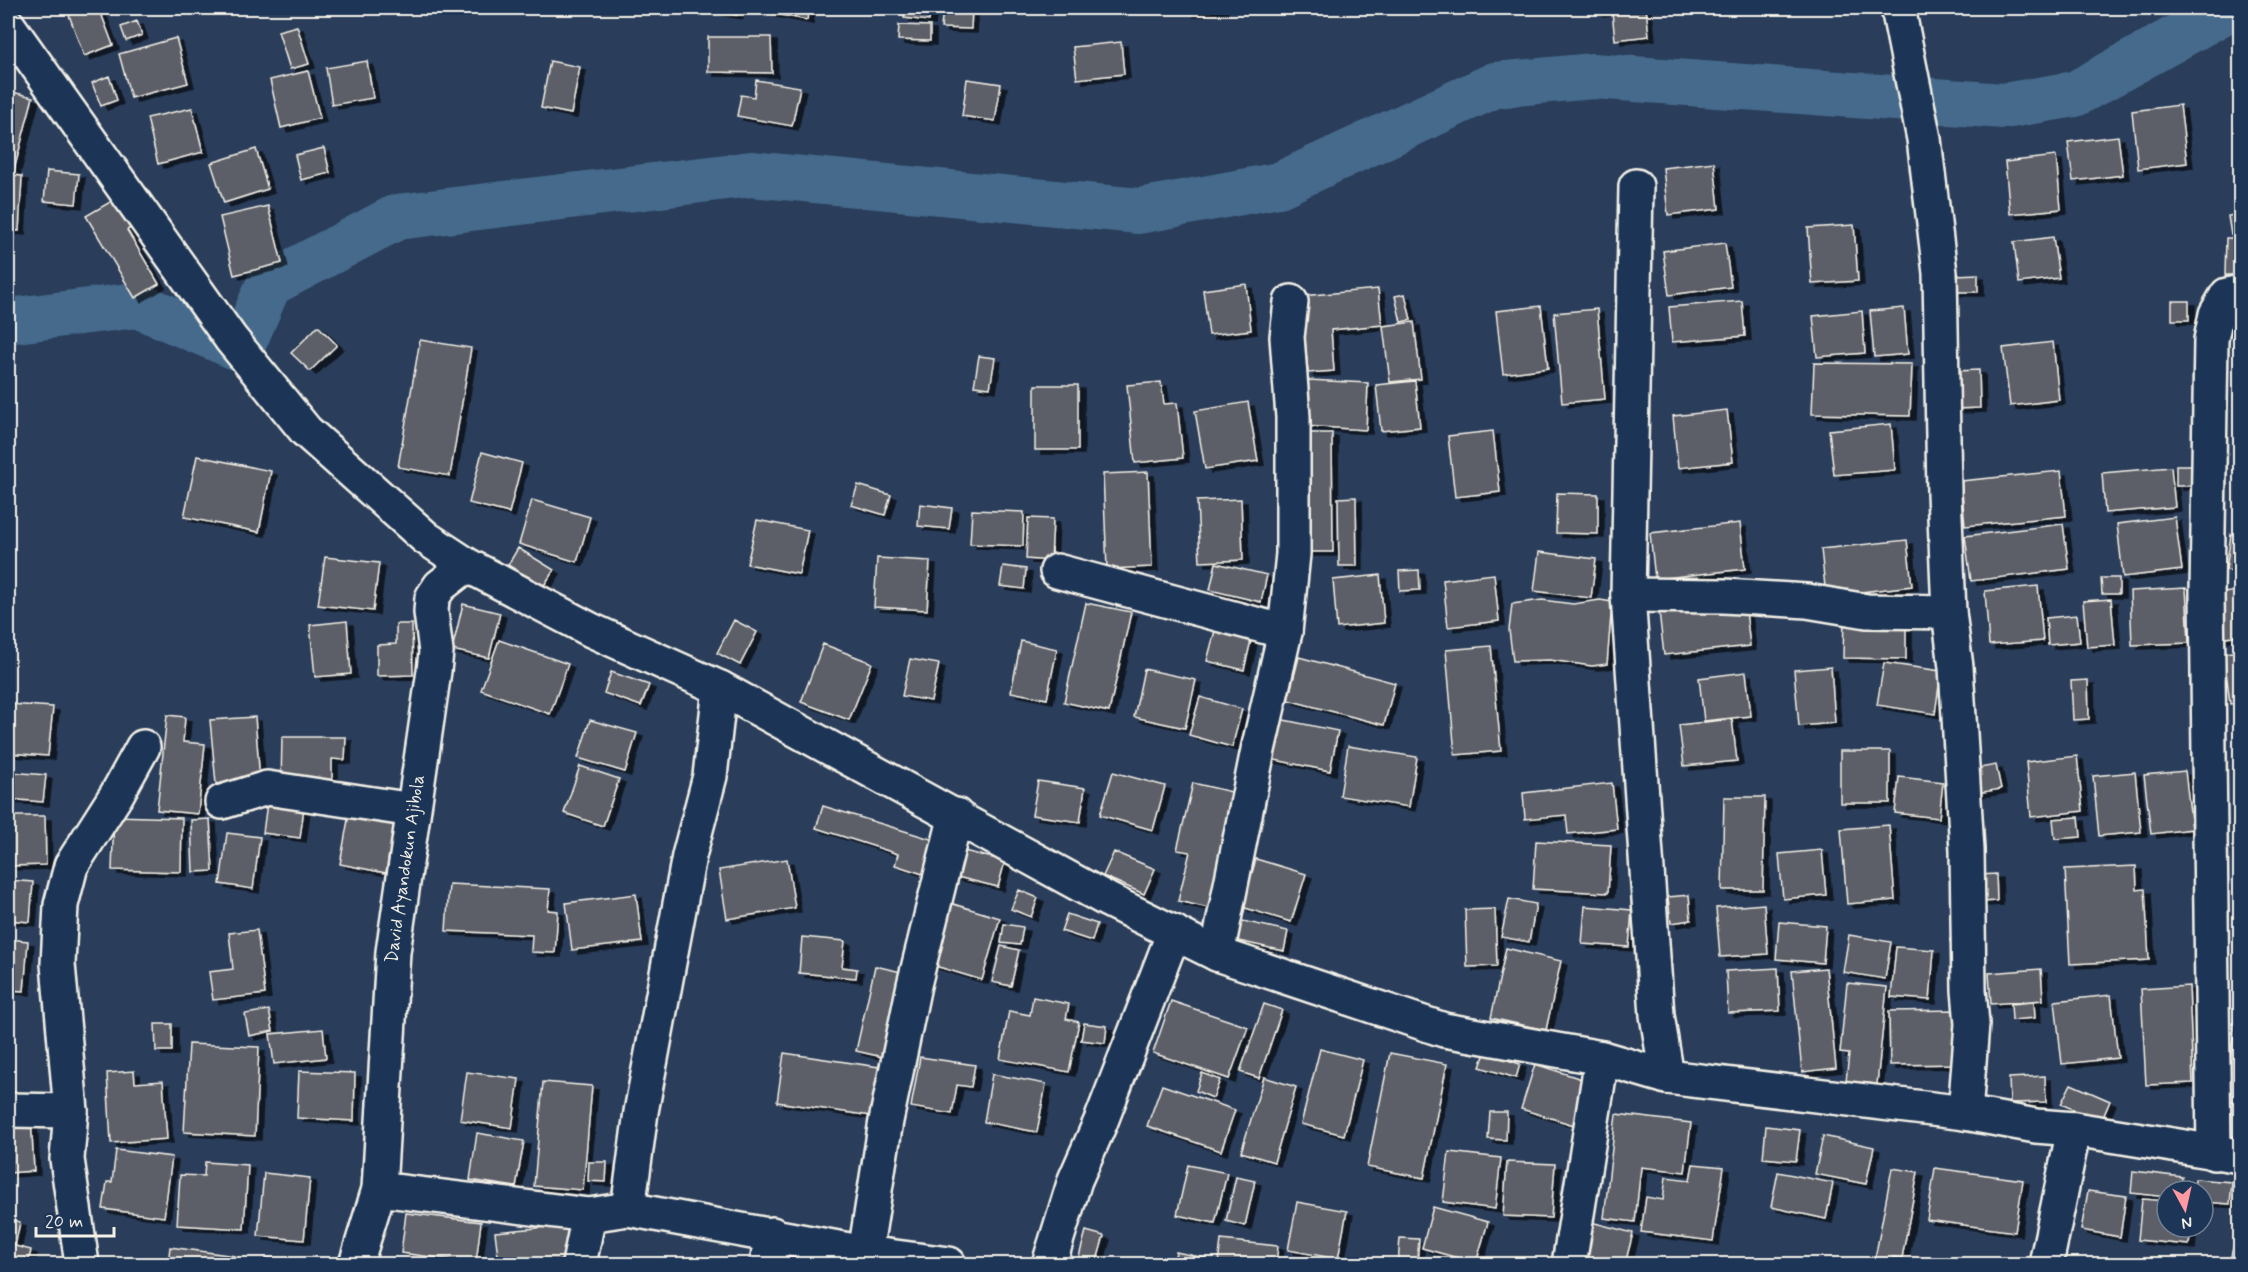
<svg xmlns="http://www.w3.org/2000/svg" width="2248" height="1272" viewBox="0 0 2248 1272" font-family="Mynerve,sans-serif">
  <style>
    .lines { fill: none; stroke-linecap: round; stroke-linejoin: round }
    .river { stroke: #446b8c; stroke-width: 46 }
    .building { fill: #5d5e67; stroke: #f4f1e8; stroke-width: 1.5; filter: url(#shadow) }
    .minor-casing { stroke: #f4f1e8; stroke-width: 38 }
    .minor { stroke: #1d3557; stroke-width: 33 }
    .labels { text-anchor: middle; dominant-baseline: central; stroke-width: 4.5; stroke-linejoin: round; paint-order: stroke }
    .street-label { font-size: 18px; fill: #f4f1e8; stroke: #1d3557 }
  </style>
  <defs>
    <filter id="shadow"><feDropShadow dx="6" dy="4" stdDeviation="0" flood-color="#0009"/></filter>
  </defs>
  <rect width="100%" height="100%" fill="#2a3d5a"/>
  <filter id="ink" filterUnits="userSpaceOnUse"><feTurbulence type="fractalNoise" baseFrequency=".0167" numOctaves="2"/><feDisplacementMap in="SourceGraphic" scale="12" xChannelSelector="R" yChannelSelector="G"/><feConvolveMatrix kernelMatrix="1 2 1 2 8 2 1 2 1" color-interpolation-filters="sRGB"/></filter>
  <g filter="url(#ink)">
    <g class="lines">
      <path class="river" d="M8,321L137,305L241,349L269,284L397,217L751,174L1139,211L1279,185L1495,85L1593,76L2004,106L2075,94L2230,8"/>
    </g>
    <path class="building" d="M90,8H99L113,45L84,56L69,15Z
      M695,8H738L737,15Z
      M762,8H809L807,20L761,11Z
      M905,8H931L929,21L904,18Z
      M943,8H972L971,29L941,28Z
      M1187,8H1222V9L1188,13Z
      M1597,8H1645L1597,13Z
      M1646,8L1649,36L1615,40L1612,12Z
      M137,21L142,35L126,41L121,27Z
      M899,25L930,26V41L898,40Z
      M297,26L309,64L290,69L278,31Z
      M708,37H771L772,73L708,72Z
      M176,38L188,83L131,98L119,54Z
      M1121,42L1124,74L1077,79L1073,47Z
      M367,61L373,98L332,105L326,68Z
      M550,61L580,67L571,114L541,108Z
      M308,71L320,118L281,128L270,80Z
      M109,76L117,100L101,106L92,83Z
      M967,79L1001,84L995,121L962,116Z
      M756,80L800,87L792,126L737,116L741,95L754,97Z
      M8,91L33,97L13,174L8,173Z
      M2180,105L2187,163L2138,169L2132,111Z
      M192,108L203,152L158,164L147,118Z
      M2118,136L2123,175L2073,181L2068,142Z
      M324,148L330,173L301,180L295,155Z
      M256,149L268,189L224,203L211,163Z
      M2056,156L2061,209L2010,214L2005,162Z
      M1714,162L1719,209L1668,215L1663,168Z
      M47,171L79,174L76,204L44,201Z
      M8,175L22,176L19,231L8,230Z
      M117,198L134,226L127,230L159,284L135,298L86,216Z
      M268,206L282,263L234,275L220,217Z
      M2240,214V233L2231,235L2228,216Z
      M1854,225L1858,281L1812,284L1808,228Z
      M2053,237L2059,278L2019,283L2014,242Z
      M2226,238H2240V275H2225Z
      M1725,243L1731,287L1669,295L1663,251Z
      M1978,274V292H1955V275Z
      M1246,284L1251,330L1209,335L1203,290Z
      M1378,289L1382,325L1331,330L1334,371L1308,373L1301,296Z
      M1405,294L1411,320L1401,322L1395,296Z
      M1742,301L1745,336L1672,342L1669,307Z
      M2172,301H2189V320H2172Z
      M1541,306L1548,368L1503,374L1496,311Z
      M1904,308L1908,354L1874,357L1870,311Z
      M1597,309L1605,399L1562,403L1554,313Z
      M1862,311L1865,353L1817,357L1813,316Z
      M1414,322L1421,379L1390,382L1383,326Z
      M318,326L337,345L310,371L291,353Z
      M420,340L471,348L450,476L398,467Z
      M2053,342L2059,400L2010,406L2003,348Z
      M979,356L995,358L990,388L974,386Z
      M1814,363L1912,364L1910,416L1812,414Z
      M1979,370L1980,408L1955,409L1954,371Z
      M1308,380L1368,383L1366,430L1305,426Z
      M1415,381L1420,427L1381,431L1376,385Z
      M1161,382L1164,404L1177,403L1183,458L1135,463L1127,385Z
      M1035,385H1078V450H1035Z
      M1248,402L1258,461L1205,469L1195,411Z
      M1727,410L1733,462L1678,468L1673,416Z
      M1891,424L1895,470L1834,475L1829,430Z
      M1493,431L1500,492L1455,497L1448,436Z
      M1297,433H1332L1333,552H1298Z
      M482,452L522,463L509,513L469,503Z
      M197,456L271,471L259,532L184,517Z
      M2176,465H2196V486H2176Z
      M2171,467L2175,507L2105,513L2102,473Z
      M2061,471L2066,516L1965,526L1961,481Z
      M1148,472L1152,567L1107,569L1103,474Z
      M858,485L891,495L885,515L851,505Z
      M1557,493L1598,494V534L1556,533Z
      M1356,497L1357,566H1339L1338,498Z
      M1241,499L1243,560L1200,562L1197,501Z
      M532,500L590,517L577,562L519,544Z
      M920,504L952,508L949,529L918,526Z
      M972,510L1024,512L1023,546L970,544Z
      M2175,517L2182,570L2123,577L2117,524Z
      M1028,518L1053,519L1051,561L1026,559Z
      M757,520L808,530L799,574L747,564Z
      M1740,523L1745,569L1655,579L1650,533Z
      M2063,524L2069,569L1971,581L1965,536Z
      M2231,534L2240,536V572L2226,570Z
      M1907,540L1912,586L1826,596L1821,549Z
      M518,548L554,570L543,587L508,565Z
      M1539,552L1596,559L1591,598L1534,591Z
      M325,557L379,563L373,611L318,605Z
      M877,558L930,561L927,610L874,607Z
      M1216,563L1267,575L1261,602L1210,590Z
      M1003,566L1026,569L1024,589L1000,586Z
      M1419,570L1420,590L1400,591L1399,571Z
      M1494,574L1499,621L1448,627L1443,580Z
      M1380,575L1384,623L1337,628L1333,580Z
      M2101,578H2119V594H2102Z
      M2038,586L2043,641L1989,645L1985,591Z
      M2186,588L2189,643L2132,645L2130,591Z
      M2240,591V635L2218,638L2214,594Z
      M2111,599L2115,645L2087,647L2083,601Z
      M1542,600L1573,604L1600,600L1612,602L1607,664L1592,666L1550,660L1513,661L1509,630L1512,604Z
      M1745,602L1750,646L1664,655L1659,611Z
      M1086,603L1131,612L1109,712L1064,702Z
      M463,604L500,613L489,658L452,650Z
      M2077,615L2080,642L2048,645L2046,618Z
      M1844,617H1906V659L1843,658Z
      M734,620L757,632L740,665L717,653Z
      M347,621L351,674L315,677L310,625Z
      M396,624H412L413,675L377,676V645L396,644Z
      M1216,627L1252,636L1244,670L1207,661Z
      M499,640L568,664L550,714L481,690Z
      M1021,641L1057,649L1047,699L1011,692Z
      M823,644L872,663L849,720L801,702Z
      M1491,646L1501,751L1455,755L1446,650Z
      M2240,651V703L2230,704L2224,653Z
      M1299,657L1395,683L1384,725L1288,700Z
      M910,659L939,664L931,701L902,696Z
      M1884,663L1941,671L1935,714L1877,705Z
      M1831,667L1835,723L1799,726L1794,670Z
      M1144,669L1196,680L1185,728L1134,717Z
      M611,672L649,685L641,706L604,693Z
      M1746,672L1751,716L1704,721L1699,678Z
      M2088,680L2089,719L2073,720L2071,681Z
      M1200,697L1242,709L1232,747L1189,735Z
      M8,704L53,707L48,756L8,753Z
      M2235,712H2240V755L2239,756Z
      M167,715L185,717L183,742L205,744L198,814L157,810Z
      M255,717L260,781L216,784L210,720Z
      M1279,719L1338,731L1330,771L1270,759Z
      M1732,719L1737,761L1684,766L1679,725Z
      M590,720L637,733L625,772L578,758Z
      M282,737H346L345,760L332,759V786L281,785Z
      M1348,746L1417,757L1409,807L1340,796Z
      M1840,751H1890V803H1840Z
      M2077,756L2083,811L2031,817L2026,762Z
      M1996,765L2001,789L1978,793L1974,769Z
      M580,766L619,779L603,826L564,813Z
      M2185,771L2192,829L2151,834L2144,775Z
      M10,772L46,775L43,802L8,799Z
      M1113,772L1165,786L1153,830L1100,815Z
      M2135,772L2141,832L2099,836L2093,776Z
      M1899,777L1943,782L1939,818L1895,813Z
      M1038,781L1085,788L1080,822L1032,815Z
      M1193,783L1236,793L1209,908L1178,901L1190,852L1177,850Z
      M1612,783L1617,829L1568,834L1566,815L1525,819L1523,793Z
      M268,795L305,800L300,838L263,833Z
      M1724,797H1765L1763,890H1722Z
      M823,806L934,840L923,874L895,865L898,854L816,828Z
      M349,814L395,822L386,873L340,864Z
      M8,816H45L46,865L8,866Z
      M114,816L182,818L181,872L112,870Z
      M2079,817L2081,837L2055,839L2053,819Z
      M210,819L213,871L193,872L191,820Z
      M1889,825L1895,900L1847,904L1841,829Z
      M227,833L260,837L253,889L220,884Z
      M1536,841L1611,845L1608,893L1533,889Z
      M960,850L1005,861L998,887L953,876Z
      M1822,850L1826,895L1783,899L1779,854Z
      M1114,852L1155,869L1144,894L1103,876Z
      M787,859L795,908L727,919L719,870Z
      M1256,859L1306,874L1291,922L1242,907Z
      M2136,866L2137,890L2145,889L2149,960L2070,964L2065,869Z
      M1996,874L1997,901L1980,902L1979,875Z
      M8,880L33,882L30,922L8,920Z
      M449,884L550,889L548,910L558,911L555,953L531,952L532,935L446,931Z
      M1019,890L1038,898L1031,917L1011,909Z
      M636,894L642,942L572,950L566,903Z
      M1689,895L1691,920L1671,923L1668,897Z
      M1509,899L1536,904L1529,942L1501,937Z
      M950,903L1000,918L982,980L932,965Z
      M1764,904L1768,954L1720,957L1716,908Z
      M1585,906L1632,910L1629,947L1582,944Z
      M1495,909L1497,966L1467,967L1465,910Z
      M1067,914L1097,924L1092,941L1061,931Z
      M1238,920L1288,931L1284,951L1234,940Z
      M1779,922L1826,926L1823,963L1776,959Z
      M1004,924L1023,927L1020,945L1001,943Z
      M257,930L265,994L213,1000L209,972L233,969L229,933Z
      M1849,935L1891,942L1885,979L1843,972Z
      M802,937L845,941L842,967L857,969L856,978L799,973Z
      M8,939L28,941L24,991L8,990Z
      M1001,946L1019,950L1011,986L992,982Z
      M1896,947L1934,950L1930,1000L1891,997Z
      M1506,948L1561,961L1546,1030L1491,1018Z
      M875,966L906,973L887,1058L856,1051Z
      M1778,968L1780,1011L1728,1013L1726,971Z
      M1826,968L1836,1068L1802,1072L1792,971Z
      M2041,969L2043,1000L1991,1004L1989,973Z
      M1847,983L1887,987L1877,1084L1846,1081L1849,1054L1840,1053Z
      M2189,986L2193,1083L2146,1085L2141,989Z
      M2111,995L2118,1058L2062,1064L2055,1001Z
      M1033,997L1069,1004L1066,1019L1079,1022L1069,1072L1000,1059L1009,1011L1030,1015Z
      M1171,1001L1248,1027L1229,1079L1153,1053Z
      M2034,1002L2035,1018L2012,1020L2011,1004Z
      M1264,1004L1282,1010L1259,1078L1240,1072Z
      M2236,1006L2240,1007V1102L2227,1100Z
      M269,1010L273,1031L249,1036L245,1014Z
      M1959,1010L1961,1064L1890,1065L1889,1011Z
      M1084,1023L1107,1026L1105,1043L1081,1040Z
      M155,1024H172V1051H156Z
      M323,1029L326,1058L274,1064L270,1034Z
      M189,1044L259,1047L255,1136L184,1132Z
      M1320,1049L1363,1060L1344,1135L1301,1124Z
      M784,1053L879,1067L871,1116L777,1102Z
      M1390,1053L1447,1064L1424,1178L1367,1167Z
      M1485,1053L1520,1064L1516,1078L1480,1067Z
      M920,1057L975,1065L971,1087L957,1085L952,1114L911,1107Z
      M1535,1064L1588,1081L1574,1125L1521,1109Z
      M134,1071L135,1083L163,1081L167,1139L111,1143L107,1073Z
      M299,1071L355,1073L354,1121L297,1118Z
      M467,1072L519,1079L512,1128L460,1120Z
      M1202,1073L1220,1080L1213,1098L1196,1091Z
      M992,1074L1046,1084L1037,1132L984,1122Z
      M2045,1076L2046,1102L2010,1103L2009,1078Z
      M1264,1077L1296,1087L1274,1162L1241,1152Z
      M543,1082L592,1086L583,1190L534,1186Z
      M2071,1084L2110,1101L2101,1122L2061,1104Z
      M1162,1085L1235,1110L1221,1151L1147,1126Z
      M1490,1112H1507L1506,1140L1488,1139Z
      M1616,1114L1691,1123L1685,1172L1641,1167L1635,1222L1604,1218Z
      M31,1117L34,1171L8,1173V1118Z
      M1766,1126L1800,1130L1796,1161L1763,1158Z
      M477,1133L524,1141L516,1187L470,1180Z
      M1823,1136L1874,1147L1866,1184L1815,1174Z
      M116,1150L172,1157L164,1217L103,1209L107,1182H112Z
      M1449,1152L1501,1158L1495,1209L1443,1202Z
      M205,1162L248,1165L244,1229L177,1225L180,1175L204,1176Z
      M589,1162H607L606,1182L588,1181Z
      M1507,1162L1555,1164L1551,1218L1503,1216Z
      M1693,1164L1724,1167L1713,1241L1641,1232L1646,1197L1663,1200L1666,1177L1690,1180Z
      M1188,1165L1227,1173L1215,1223L1177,1215Z
      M1892,1168L1918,1172L1902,1258L1893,1257L1891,1264H1874Z
      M1935,1168L2023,1180L2015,1232L1927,1220Z
      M2133,1171L2182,1177L2181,1191H2167V1197L2131,1193Z
      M1778,1172L1833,1183L1826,1219L1771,1207Z
      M264,1173L310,1178L304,1240L258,1236Z
      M1236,1177L1255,1181L1245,1226L1226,1221Z
      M2195,1179L2232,1182L2230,1204L2203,1202V1191H2194Z
      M2088,1191L2126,1196L2120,1237L2081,1230Z
      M2142,1199L2167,1201V1227H2191L2189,1245L2138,1240Z
      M1297,1202L1347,1211L1338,1259L1288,1250Z
      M1433,1207L1488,1222L1476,1263L1422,1248Z
      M406,1213L481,1222L476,1263L401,1253Z
      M8,1219L20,1222L15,1246L31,1250L28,1264H8Z
      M1591,1222L1633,1233L1625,1264H1580Z
      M569,1225L573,1260L499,1264L495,1232Z
      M1086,1231L1104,1236L1096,1264H1077Z
      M1400,1238L1419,1239L1417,1264H1398Z
      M1221,1240L1278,1246L1276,1264H1218Z
      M2234,1244L2240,1245V1264H2229Z
      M170,1247L235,1256L234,1264H168Z
      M1176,1252L1205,1258L1203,1264H1173Z
      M265,1258L326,1262L325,1264H265Z
      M1501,1259L1533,1264H1500Z"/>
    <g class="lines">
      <defs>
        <g id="minor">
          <path d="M1898,8L1924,139L1940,273L1944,493L1949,612L1956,667L1967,850L1969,990L1972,1024L1965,1113"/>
          <path d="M8,25L231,339L306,431L426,538L467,565L591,630L720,688L1108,900L1217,954L1444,1030L1602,1058L1667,1077L1965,1113L2036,1126L2074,1129L2240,1156"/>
          <path d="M1636,186L1628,595L1657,1015L1667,1077"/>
          <path d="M1057,571L1285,632"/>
          <path d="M1628,595L1724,596L1807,601L1867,611L1949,612"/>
          <path d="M222,802L267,788L413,810"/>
          <path d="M1217,954L1258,750L1285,632L1293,554V417L1287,337L1291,302"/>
          <path d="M8,1110L71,1111"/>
          <path d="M2214,1153L2207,593L2211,340L2216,314L2227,295L2240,292"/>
          <path d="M379,1189L589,1215L628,1209L865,1253L949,1264"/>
          <path d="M628,1209L641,1112L689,856L710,776L720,688"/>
          <path d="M865,1253L886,1121L914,985L956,815"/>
          <path d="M82,1264L67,1159L71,1111L58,964L61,905L71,866L117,794L143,747"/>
          <path id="s1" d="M356,1264L379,1189L393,952L434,671L436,652L431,612L432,598L440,586L467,565"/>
          <path d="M579,1264L589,1215"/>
          <path d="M767,1264L772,1234"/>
          <path d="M1049,1264L1075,1180L1101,1121L1174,932"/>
          <path d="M1569,1264L1602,1058"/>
          <path d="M2046,1264L2074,1129"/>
        </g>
      </defs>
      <use href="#minor" class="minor-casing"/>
      <use href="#minor" class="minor"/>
    </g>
  </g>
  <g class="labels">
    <g class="street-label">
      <text stroke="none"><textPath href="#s1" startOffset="400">David Ayandokun Ajibola</textPath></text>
    </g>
  </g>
  <rect width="2248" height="1272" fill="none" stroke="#1d3557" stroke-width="30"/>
  <rect x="15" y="15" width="2218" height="1242" fill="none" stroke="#f4f1e8" stroke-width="2" filter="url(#ink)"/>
  <g transform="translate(2185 1209) rotate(172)"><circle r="28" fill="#1d3557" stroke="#738091" stroke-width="1.5"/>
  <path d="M0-4.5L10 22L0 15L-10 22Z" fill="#ff9aa2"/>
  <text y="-9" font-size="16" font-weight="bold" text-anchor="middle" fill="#f4f1e8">N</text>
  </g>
  <path d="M36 1227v9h78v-9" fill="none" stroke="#f4f1e8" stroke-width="3"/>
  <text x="45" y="1227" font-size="18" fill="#f4f1e8" stroke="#1d3557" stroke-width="4.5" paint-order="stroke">20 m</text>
</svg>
